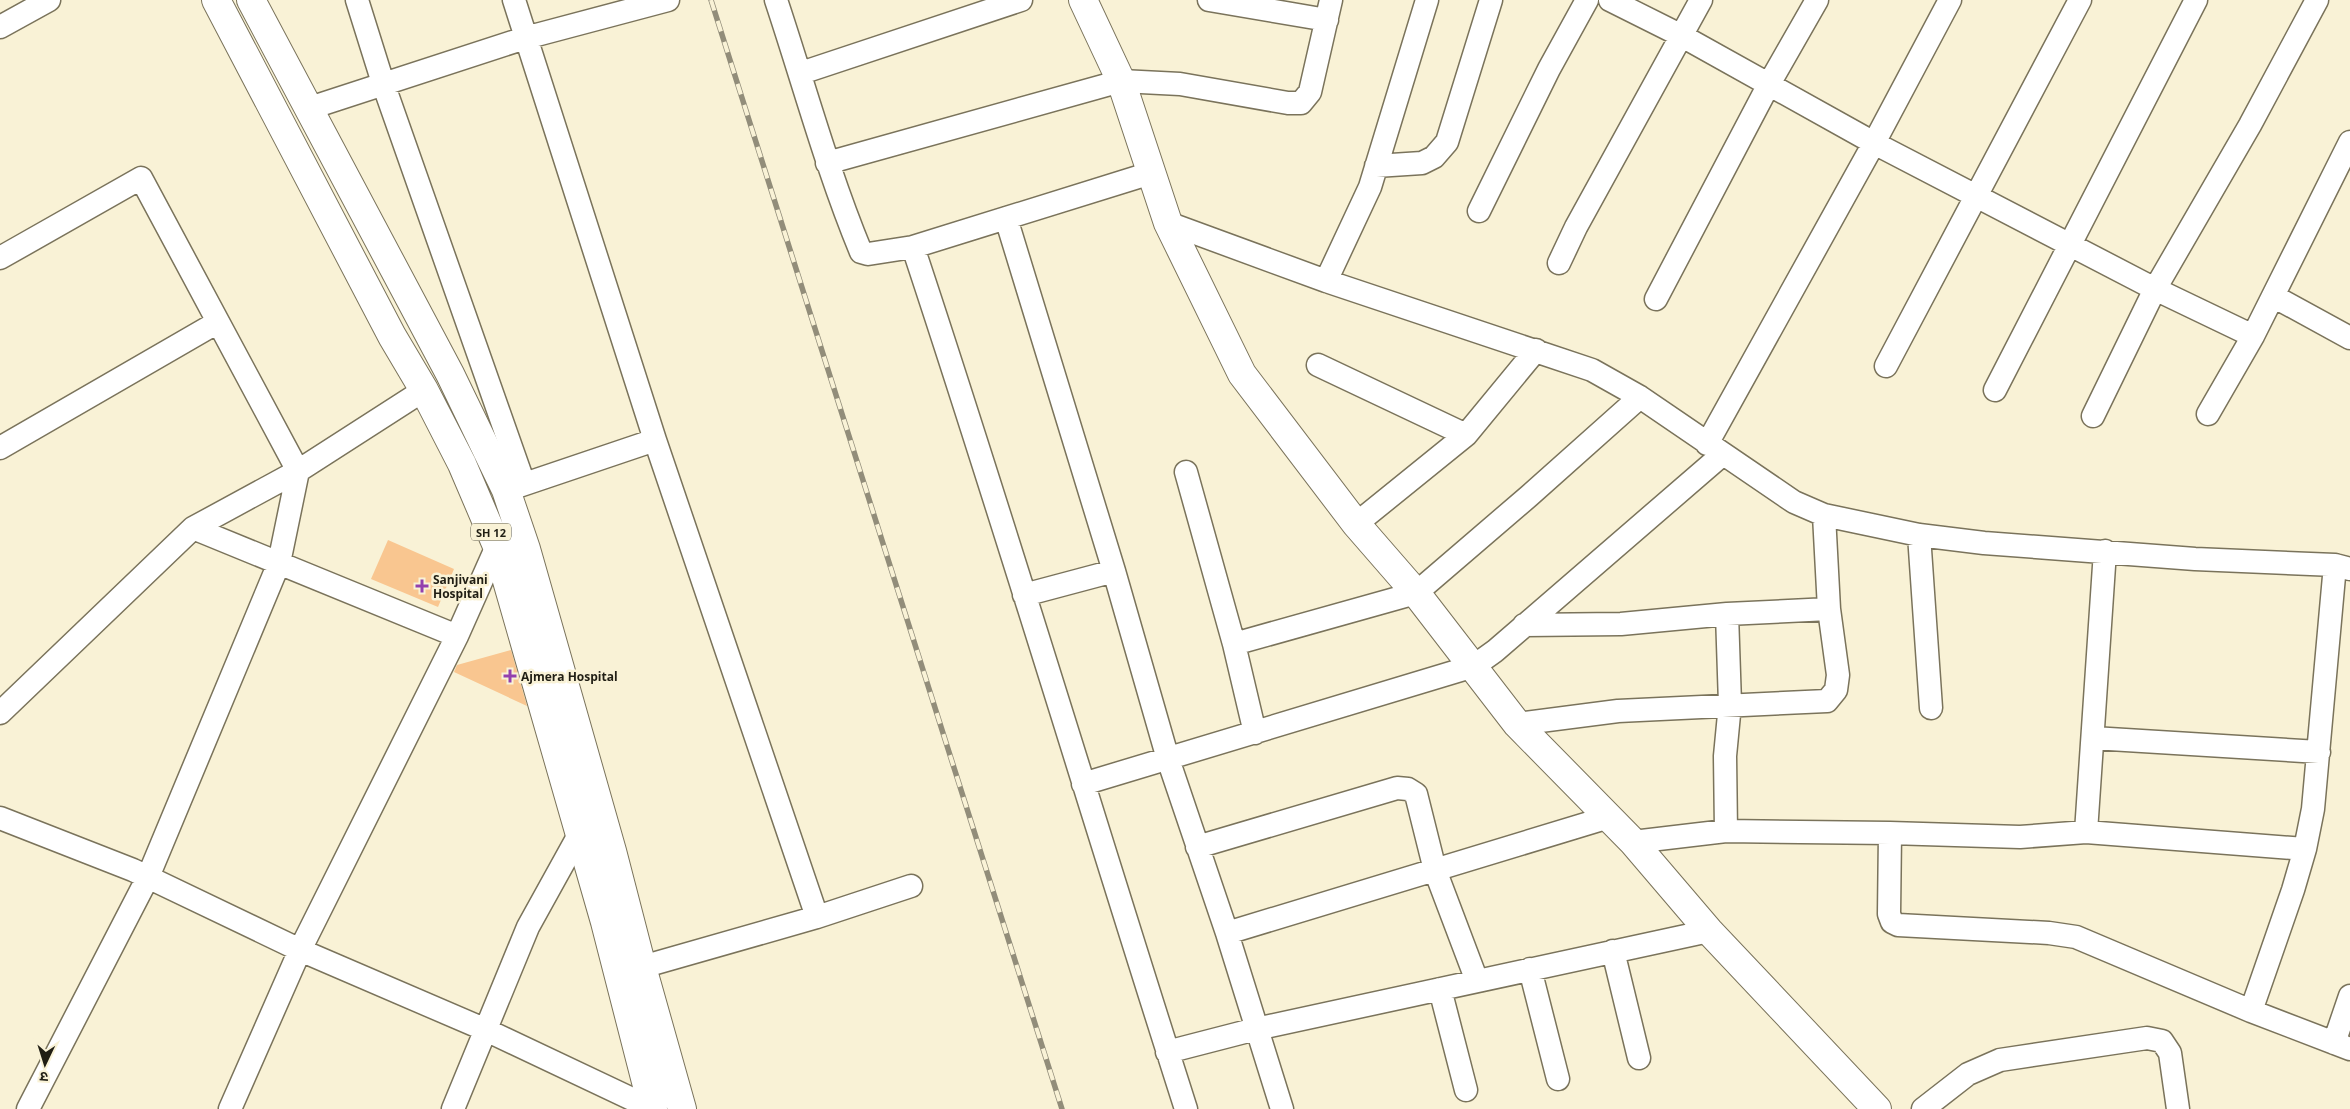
<svg xmlns="http://www.w3.org/2000/svg" width="2350" height="1109" viewBox="0 0 2350 1109" font-family="'Open Sans','Noto Sans Devanagari',sans-serif">
  <style>
    .building { fill: #f9c690 }
    .lines { fill: none; stroke-linecap: round; stroke-linejoin: round }
    .minor-casing { stroke: #7a735b; stroke-width: 25 }
    .tertiary-casing { stroke: #7a735b; stroke-width: 30 }
    .primary-casing { stroke: #7a735b; stroke-width: 30 }
    .minor { stroke: #fff; stroke-width: 22 }
    .tertiary { stroke: #fff; stroke-width: 28 }
    .primary { stroke: #fff; stroke-width: 28 }
    .rail-casing { stroke: #928d7a; stroke-width: 5.5 }
    .rail { stroke: #f9f2d6; stroke-width: 4; stroke-dasharray: 11; stroke-linecap: butt }
    .poi-dot { fill: #9340ae; stroke: #f9f2d6; stroke-width: 2 }
    .labels { text-anchor: middle; dominant-baseline: central; stroke-width: 5; stroke-linejoin: round; paint-order: stroke }
    .shield { fill: #f9f2d6; stroke: #615e4e; stroke-width: 1 }
    .shield-label { font-size: 11px; font-weight: bold; fill: #201e14 }
    .poi-label { font-size: 12px; font-weight: bold; fill: #201e14; stroke: #f9f2d6; text-anchor: start }
  </style>
  <rect width="100%" height="100%" fill="#f9f2d6"/>
  <path class="building" d="M388,540L454,569L438,607L371,579Z
    M511,650L527,706L454,672L457,665Z"/>
  <g class="lines">
    <defs>
      <path id="minor" d="M357,0L383,83L524,484
        M514,0L655,440L817,917L642,967
        M776,0C804,84 827,170 861,252L868,254L913,247L1151,173
        M1209,0L1327,20
        M1610,0L1682,36L1874,143L2155,289L2253,336
        M0,27L49,0
        M801,73L1021,0
        M310,108L525,38L668,0
        M827,163L1121,81L1180,84L1288,103H1301L1310,92L1331,0
        M1376,166L1422,163L1434,157L1447,142L1491,0
        M1479,211L1549,69L1587,0
        M1006,218L1114,571L1168,759L1227,933L1282,1109
        M1168,223L1326,281L1592,370L1640,397L1794,502L1824,515L1919,535L1984,543L2195,559L2335,565L2350,569
        M913,247C1008,533 1094,822 1186,1109
        M0,258L141,178L298,471L424,390
        M1559,263L1576,227L1701,0
        M1326,281L1370,187L1427,0
        M2273,296L2350,338
        M1656,299L1769,84L1817,0
        M1318,365L1466,435
        M1886,366L2080,0
        M1995,390L2196,0
        M2208,414L2253,336L2350,142
        M2093,416L2155,289L2250,125L2317,0
        M1707,444L1874,143L1950,0
        M0,448L218,322
        M1186,472L1234,644L1255,733
        M510,489L655,440
        M1356,524L1466,435L1536,350
        M193,528L457,636
        M1919,535L1931,708
        M1024,595L1114,571
        M1524,625L1621,624L1727,614L1829,609
        M1234,644L1416,593L1529,496L1640,397
        M0,713L193,528L298,471
        M1517,724L1618,711L1827,701L1836,690L1838,675L1829,609L1824,515
        M2093,738L2319,752
        M1083,784L1474,666L1495,651L1723,454
        M0,818L133,870L300,950L486,1030L653,1109
        M1726,831L1725,756L1730,704L1727,614
        M2086,832L2105,551
        M1890,833L1889,914L1892,922L1898,925L2049,933L2076,937L2251,1011L2350,1049
        M1633,842L1726,831L1890,833L2020,837L2086,832L2305,849
        M1197,847L1397,788L1408,789L1416,794L1435,870L1477,981
        M817,917L911,886
        M1227,933L1609,817
        M1613,951L1639,1058
        M1530,969L1558,1079
        M1440,989L1466,1090
        M2251,1011L2293,890L2305,849L2313,809L2335,565
        M2334,1043L2350,996
        M1167,1052L1256,1029L1709,931
        M28,1109L148,877L279,563L298,471
        M230,1109L300,950L457,636L497,546
        M453,1109L528,927L580,833
        M1923,1109L1968,1074L2000,1060L2147,1038L2162,1041L2170,1053L2178,1109"/>
      <path id="tertiary" d="M1083,0L1121,81L1168,223L1242,374L1356,524L1416,593L1517,724L1633,842L1709,931L1877,1109"/>
      <path id="primary" d="M216,0L392,336L424,390L462,464L497,546L605,922L653,1109
        M251,0L450,374L506,490L526,549L612,851L642,967L682,1109"/>
    </defs>
    <use href="#minor" class="minor-casing"/>
    <use href="#tertiary" class="tertiary-casing"/>
    <use href="#primary" class="primary-casing"/>
    <use href="#minor" class="minor"/>
    <use href="#tertiary" class="tertiary"/>
    <use href="#primary" class="primary"/>
    <defs>
      <path id="rail" d="M711,0L1062,1109"/>
    </defs>
    <use href="#rail" class="rail-casing"/>
    <use href="#rail" class="rail"/>
  </g>
  <g class="poi-dot">
    <path d="M419.5 578.5h5v5h5v5h-5v5h-5v-5h-5v-5h5z"/>
    <path d="M507.5 668.5h5v5h5v5h-5v5h-5v-5h-5v-5h5z"/>
  </g>
  <g class="labels">
    <rect class="shield" x="471" y="523.5" width="40" height="17" rx="4"/>
    <g class="shield-label">
      <text x="491" y="532">SH 12</text>
    </g>
    <g class="poi-label">
      <text x="433" y="579">Sanjivani<tspan x="433" dy="14">Hospital</tspan></text>
      <text x="521" y="676">Ajmera Hospital</text>
    </g>
  </g>
  <g transform="translate(45 1064) rotate(184)" stroke="#f9f2d6" stroke-width="4" paint-order="stroke">
  <path d="M0-4L9 19L0 12L-9 19Z" fill="#201e14"/>
  <text y="-8" font-size="14" font-weight="bold" text-anchor="middle" fill="#201e14">उ</text>
  </g>
</svg>
